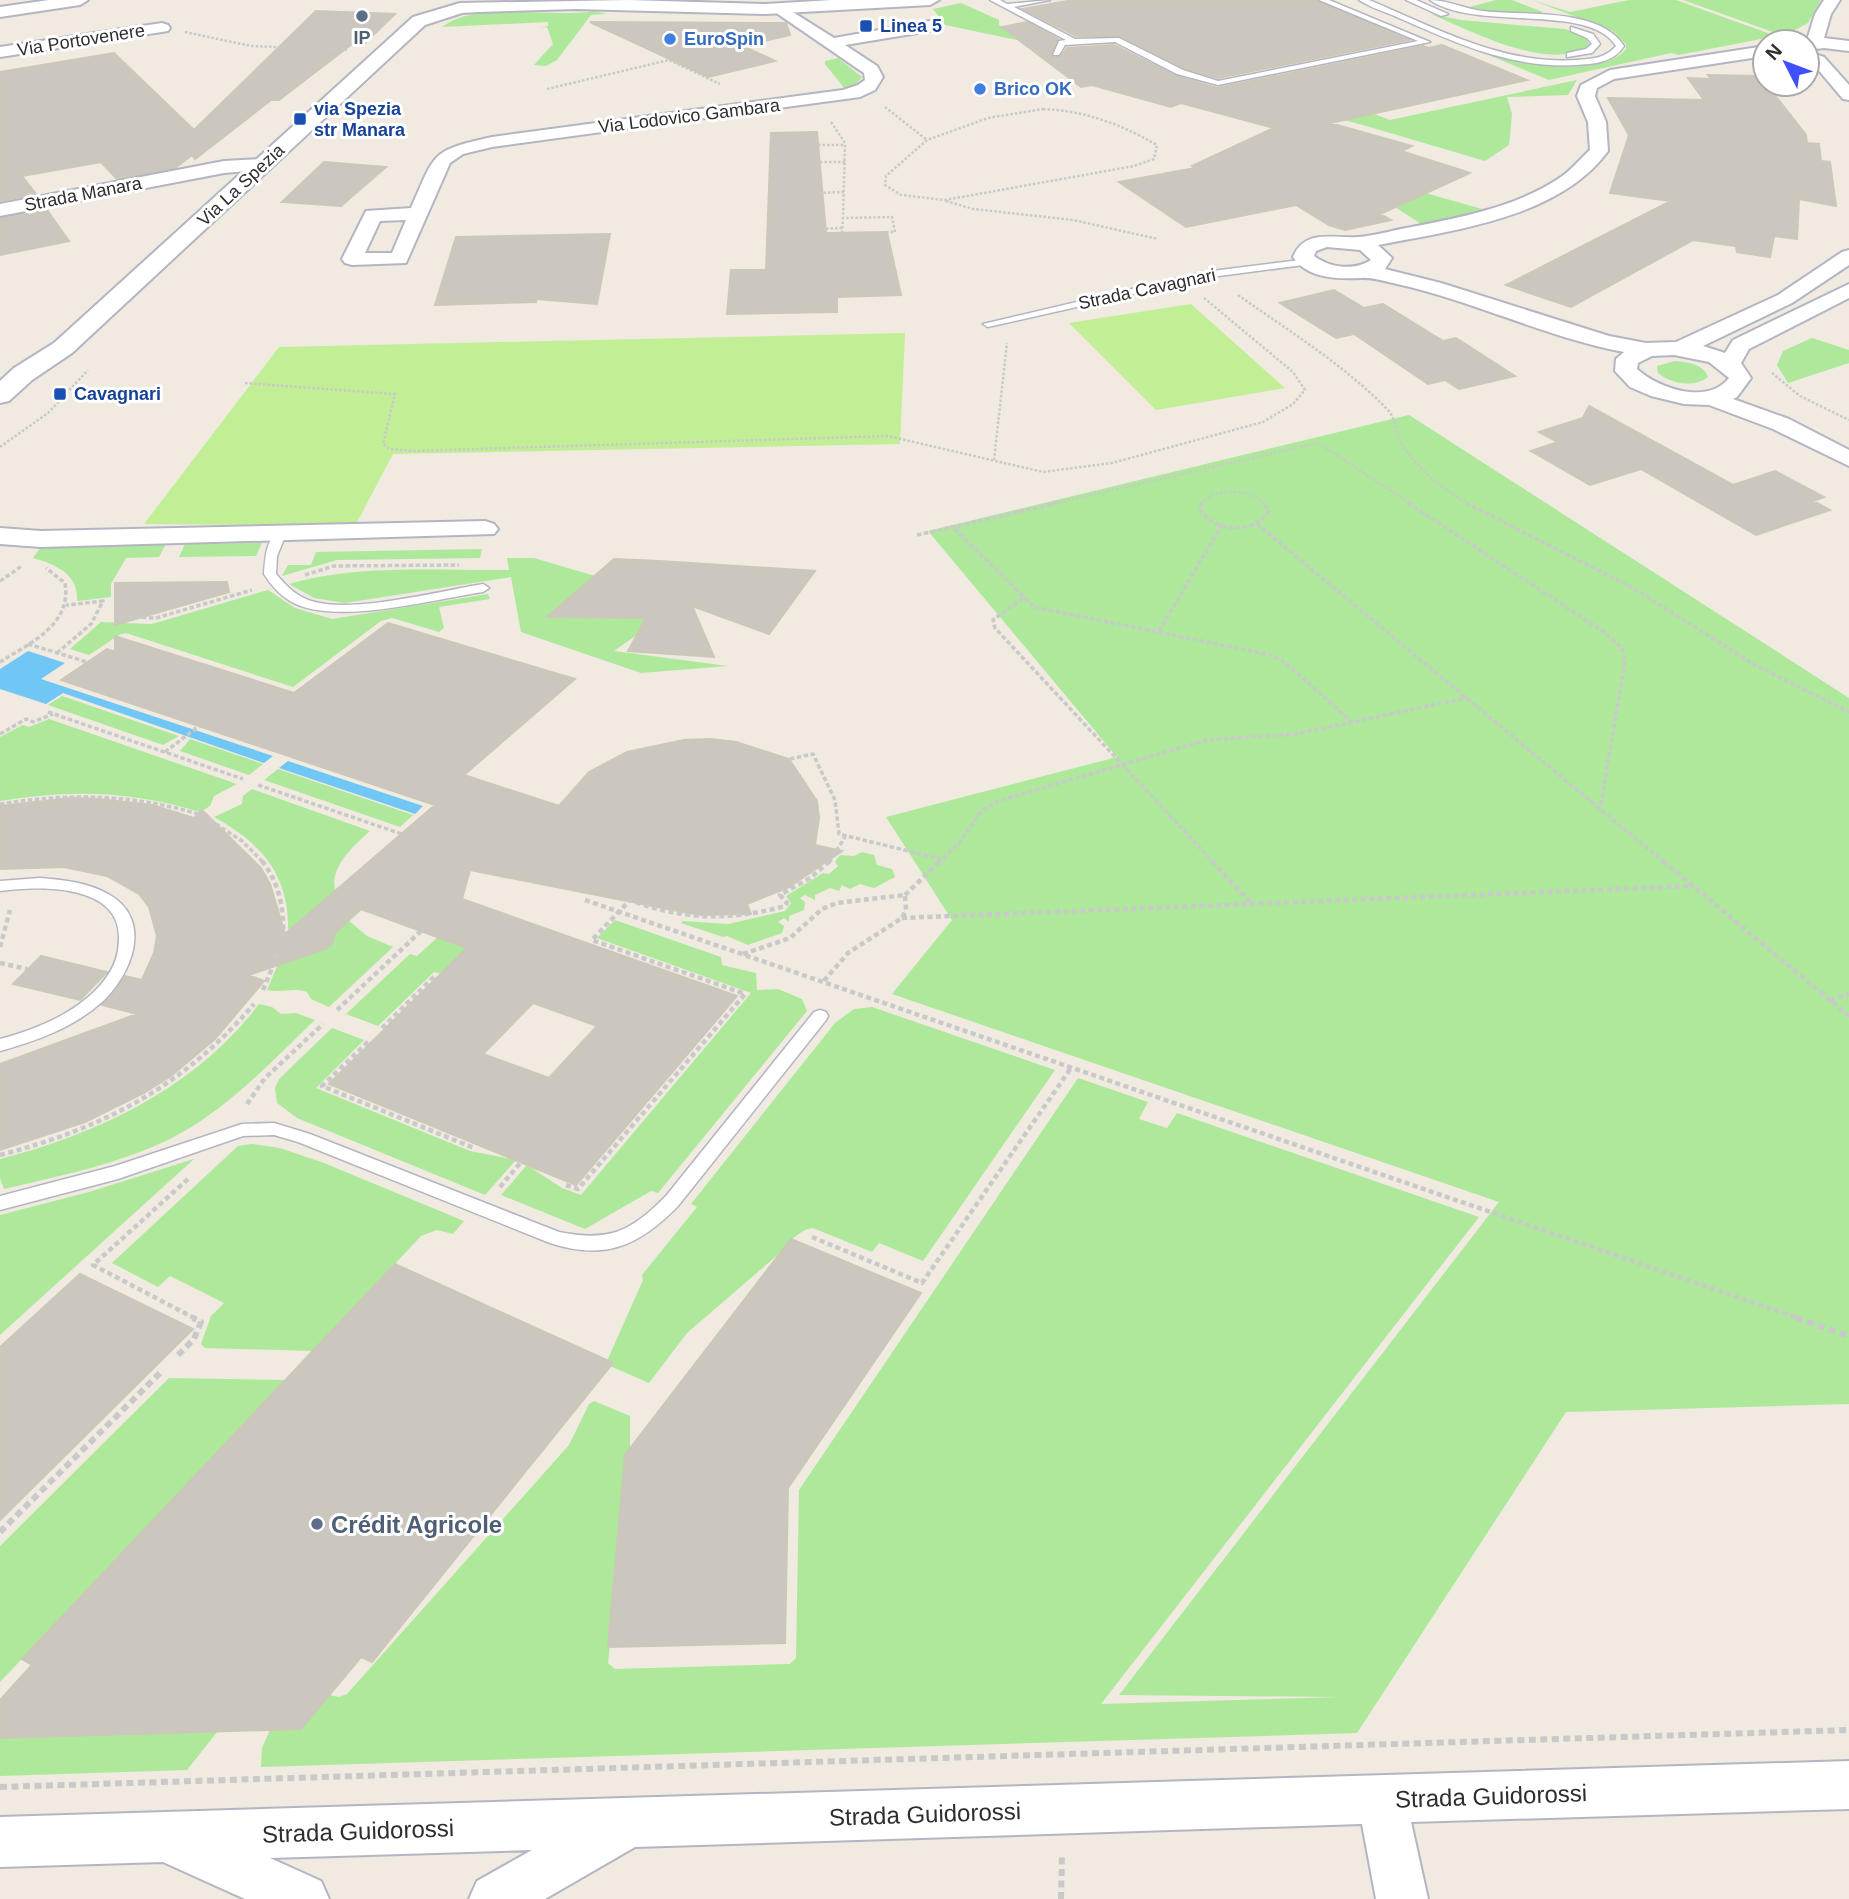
<svg xmlns="http://www.w3.org/2000/svg" width="1849" height="1899" viewBox="0 0 1849 1899" font-family="Helvetica,sans-serif">
  <style>
    .green { fill: #aee89b }
    .pitch { fill: #c2ef96 }
    .water { fill: #70c6f5 }
    .building { fill: #cbc7bf; stroke: #ccc7b9; stroke-width: 2; fill-rule: evenodd }
    .lines { fill: none; stroke-linecap: round; stroke-linejoin: round }
    .lane-casing { stroke: #b4b5c2; stroke-width: 3 }
    .street-casing { stroke: #b4b5c2; stroke-width: 4 }
    .secondary-casing { stroke: #b4b5c2; stroke-width: 4 }
    .path-far3 { stroke: #c9c9c9; stroke-width: 2.5; stroke-dasharray: 2.5 2; stroke-linecap: butt }
    .path-far2 { stroke: #c9c9c9; stroke-width: 3.5; stroke-dasharray: 4.5 2.5; stroke-linecap: butt }
    .path-far1 { stroke: #c9c9c9; stroke-width: 4.5; stroke-dasharray: 5 3.5; stroke-linecap: butt }
    .path { stroke: #c9c9c9; stroke-width: 6; stroke-dasharray: 7 4.5; stroke-linecap: butt }
    .lane { fill: #fff; fill-rule: evenodd }
    .street { fill: #fff; fill-rule: evenodd }
    .secondary { fill: #fff; fill-rule: evenodd }
    .service-dot { fill: #5c6f8a; stroke: #fff; stroke-width: 2.5 }
    .transit-dot { fill: #1a4fb4; stroke: #fff; stroke-width: 2.5 }
    .shop-dot { fill: #3f7fe0; stroke: #fff; stroke-width: 2.5 }
    .labels { text-anchor: middle; dominant-baseline: central; stroke-width: 6; stroke-linejoin: round; paint-order: stroke }
    .far-transit-label { font-size: 18px; font-weight: bold; fill: #164399; stroke: #fff; text-anchor: start }
    .far-service-label { font-size: 18px; font-weight: bold; fill: #4e5e75; stroke: #fff }
    .far-shop-label { font-size: 18px; font-weight: bold; fill: #366cbe; stroke: #fff; text-anchor: start }
    .far-street-label { font-size: 18px; fill: #2e2e2e; stroke: #fff }
    .near-service-label { font-size: 24px; font-weight: bold; fill: #4e5e75; stroke: #fff; text-anchor: start }
    .near-street-label { font-size: 24px; fill: #2e2e2e; stroke: #fff }
  </style>
  <rect width="100%" height="100%" fill="#f0eae0"/>
  <path class="green" d="M1496,0H1512L1543,12C1530,18 1482,14 1469,7Z
    M1532,0L1570,12L1629,0H1676L1776,36L1679,55L1671,53L1549,80L1479,51C1512,63 1601,80 1626,49V44L1613,31Z
    M1683,0H1821L1808,23L1784,36Z
    M961,3L999,20V25L1027,42L945,25L933,9Z
    M594,11L607,14L591,15L557,60L546,66L534,65L553,44L547,27L539,28L548,26V22L442,27C479,0 549,19 594,11Z
    M1431,14L1461,20L1565,29L1585,36L1589,45C1551,74 1469,30 1431,14Z
    M838,58L862,77L857,83L845,89L825,64V61Z
    M1275,75L1390,120L1577,80L1568,95L1507,97L1512,114L1509,145L1485,161L1363,125L1216,88Z
    M1422,192L1482,209L1423,225L1382,199Z
    M1812,338L1849,350V363L1788,383L1777,365L1783,351Z
    M1675,361C1687,362 1704,364 1708,377C1694,388 1671,384 1658,373L1657,366Z
    M1409,415L1849,698V1404L1566,1412L1357,1733L261,1767L262,1748L270,1730L301,1729L329,1695L339,1697L347,1694L569,1445L589,1404L594,1401L630,1416V1450L608,1663L615,1669L790,1664L796,1658L799,1490L1078,1078L1148,1102L1139,1119L1167,1128L1177,1113L1479,1217L1101,1704L1339,1697L1119,1695L1499,1202L892,994L952,920L886,817L1117,757L928,531Z
    M262,543L256,556L179,557L185,544Z
    M166,544L159,557L126,558L111,584V597L77,601C79,574 55,564 33,558L41,547Z
    M482,549L480,558L337,560L282,576L288,565H311L316,552Z
    M507,558H534L595,576L548,617L646,618L638,634L614,651L728,666L641,673L521,632L511,577L345,603L314,598L289,584C357,564 439,571 509,570Z
    M268,590L295,608L332,619L488,594L490,599L439,607L444,628L439,632L392,618L381,621L293,687L126,633L119,635L89,655L70,649L101,622L152,624Z
    M62,696L179,736L163,745L48,705Z
    M49,719L237,784L214,796L210,806L200,812C134,791 68,789 0,801V737L23,725L29,727Z
    M190,739L263,764L249,775L180,751Z
    M278,769L413,815L400,827L264,780Z
    M252,789L370,831C355,844 327,869 336,892L288,937C291,877 264,845 214,817L242,804L243,796Z
    M862,852L874,855L877,865L892,869L895,877L874,888L860,884L850,889L842,885L839,891L830,888L815,895V900L805,895L800,898L805,902L804,910L789,916V922L784,918L778,922L784,926L782,933L748,945L727,936L723,937L681,923L683,921L728,924L785,911L791,903L786,896L823,873L829,874L838,866L835,862L840,855L854,856Z
    M615,920L721,957L722,965L756,973L757,990L778,989L802,999L807,1011L658,1193L651,1191L585,1229L501,1195L527,1165L562,1188L581,1195L751,993L597,938Z
    M349,921L367,936L393,947L329,1007L311,999L307,992C294,987 281,993 267,990L285,948C303,951 320,957 333,942V935Z
    M438,937L467,948L441,974L434,972L378,1026L346,1014L410,954L417,956Z
    M259,1004L272,1007L281,1014L296,1013L315,1020C276,1057 238,1098 193,1126C137,1161 67,1174 4,1189L0,1178V1159C98,1134 197,1087 259,1004Z
    M872,1007L1055,1070L923,1261L879,1243L872,1252L813,1228C800,1229 789,1242 781,1252L687,1333L649,1383L610,1366L607,1361L643,1280L642,1275L697,1207L691,1204L835,1023L854,1009Z
    M332,1028L364,1040L316,1088L470,1151L516,1160L485,1195L297,1118L277,1103L275,1088L279,1079Z
    M252,1144L280,1148L324,1163L464,1221L453,1234L437,1230L421,1236L313,1351L205,1348L201,1344L211,1316L224,1303L170,1276L158,1287L112,1263L238,1146Z
    M194,1159L0,1335V1215L89,1192Z
    M169,1378L286,1380L0,1682V1546Z
    M218,1731L187,1770L0,1776V1738Z"/>
  <path class="pitch" d="M1191,304L1285,388L1156,410L1069,323Z
    M905,333L900,444L393,454L355,526L144,524L279,347Z"/>
  <path class="water" d="M28,651L65,663L41,679L273,756L264,763L63,693L46,704L0,689V669Z
    M288,761L423,806L415,814L279,768Z"/>
  <path class="building" d="M1073,0H1314L1409,40L1218,78L1184,68L1120,36H1076L1023,9Z
    M316,11L395,14L364,44H352L279,100H271L195,159L192,155L175,168L117,179L101,162L22,176L36,194L0,201V72L114,53L194,130Z
    M590,22L786,23L790,35L743,46L775,61L708,77Z
    M1027,22L1058,39L1051,54L1053,58L1061,56L1067,48L1114,45L1176,76L1217,88L1423,46L1428,48L1442,45L1527,80L1330,123L1412,146L1401,151L1470,173L1380,214L1391,220L1345,230L1329,225L1296,205L1186,227L1119,182L1195,168L1192,166L1274,128L1181,103L1171,107L1092,85L1081,87L1002,27Z
    M1708,75L1760,76L1806,135L1807,143L1819,144L1821,161L1830,162L1836,206L1799,199L1797,239L1774,236L1770,257L1737,252L1736,246L1693,240L1571,307L1506,285L1671,201L1610,193L1629,135L1608,98L1704,100L1688,78L1711,79Z
    M817,132L826,233L887,232L901,295L837,297V312L727,314L731,270H766L771,133Z
    M324,162L386,167L341,206L282,202Z
    M47,210L69,241L0,255V218Z
    M610,234L597,304L536,299V302L435,305L456,237Z
    M1334,290L1364,308L1383,304L1443,341L1456,338L1515,376L1459,389L1445,380L1428,384L1354,334L1336,338L1280,303Z
    M1589,406L1733,485L1775,471L1824,497L1813,501L1830,510L1756,535L1641,469L1590,485L1531,451L1558,442L1539,432L1583,418Z
    M614,559L659,561L815,571L769,634L692,606L714,657L628,651L646,618L547,617Z
    M227,582L229,592L115,625V583Z
    M388,623L575,679L464,775L559,806L589,772L627,752L684,740L710,739L736,742L789,759L817,801L819,818L815,845L842,851L789,887L747,904L751,914L702,915L683,912L470,870L462,899L737,996L576,1185L329,1084L467,948L361,909L335,933L332,944L325,949L249,975L264,981L215,1039L171,1076L144,1093L85,1122L0,1150V1064L137,1014L102,1005L125,976L142,980L154,953L157,936L149,907L139,894L107,876L64,867L0,869V806L71,798L99,799L152,805L194,818L202,810L261,868L270,884L285,934L435,805L61,680L107,649L115,652V636L294,693ZM533,1003L597,1026L549,1078L483,1054Z
    M41,956L107,972L80,1000L13,984Z
    M791,1239L921,1293L788,1488L785,1643L608,1647L625,1455Z
    M395,1264L613,1363L372,1662L361,1657L301,1729L0,1738V1700L32,1665L22,1659Z
    M80,1274L193,1329L0,1520V1347Z"/>
  <g class="lines">
    <defs>
      <path id="lane" d="M990,0H1000L1007,4L1050,0L1014,7L1075,39L1119,38L1183,70L1218,81L1418,41L1319,0H1329L1430,42L1218,85L1177,74L1115,42L1065,45L1059,55H1053L1059,41L1066,40Z
        M1359,0H1369C1436,28 1502,65 1577,60C1592,59 1606,58 1616,46C1589,2 1476,32 1430,0C1448,0 1465,9 1483,11C1524,16 1599,7 1624,46C1613,63 1594,64 1576,65C1513,69 1455,43 1399,18C1386,12 1371,8 1359,0Z
        M1406,0H1416L1448,14L1441,16Z
        M1571,27L1593,34L1600,44L1592,53L1567,57V53L1586,49L1592,44L1587,38L1571,31Z
        M1308,259L1311,260V264L1204,278L988,327L983,324L1204,272Z
        M280,530L286,534L277,556L276,574C287,587 298,598 315,602C355,613 440,591 483,584L489,588L483,592C434,599 333,627 290,601C279,594 271,585 264,574C265,560 266,537 280,530Z
        M40,878C63,880 87,882 108,894C154,919 132,974 102,1002C73,1028 36,1041 0,1051V1039C38,1029 82,1011 106,978C115,966 119,953 119,938C120,883 38,886 0,891V881Z
        M820,1010L826,1012L828,1016L826,1020L678,1206C639,1246 605,1261 550,1243L298,1142L274,1135L243,1136L118,1179L0,1210V1196L115,1166L242,1124L274,1123L310,1134L559,1232C610,1242 630,1232 666,1196L814,1012Z"/>
      <path id="street" d="M49,0H88L80,5L0,17V7Z
        M1824,0H1840L1831,14L1824,38L1849,41V51L1824,48L1807,50V42H1801L1807,40L1815,14Z
        M780,4L834,38L930,21L938,26L930,31L845,45L877,66L883,77L875,90L860,97L492,147L463,154L450,163L406,263L352,265L345,263L342,259L366,211L411,208C436,152 430,151 492,137L843,90L858,85L865,80L864,73L775,12L772,9L775,6ZM406,220L392,253H365L380,221Z
        M162,23L168,25L170,28L168,31L0,57V47Z
        M1765,46V56L1614,79L1597,88L1595,96L1606,122L1608,151C1559,218 1454,230 1378,245L1392,258L1385,269L1441,283L1609,336L1646,343L1676,342L1778,295L1842,252L1849,250V265L1792,303L1703,346L1725,353L1733,340L1849,284V298L1749,349L1741,363L1751,378L1737,397L1733,399L1789,419L1849,450V466L1773,429L1709,405L1684,404L1651,396L1630,387L1615,371L1616,359L1624,352C1545,337 1472,300 1393,283C1383,281 1371,277 1361,278C1338,279 1308,279 1293,257C1305,228 1334,239 1358,237C1374,236 1390,231 1406,228C1457,218 1514,208 1558,179C1570,172 1580,159 1590,150L1588,122L1577,96L1581,85L1610,70ZM1327,247L1360,250L1371,260C1354,271 1330,268 1314,256L1316,251ZM1674,355L1709,362L1729,378C1708,405 1659,389 1637,369L1638,363L1652,356Z
        M1818,55L1824,57L1849,85V100L1843,99L1810,60Z
        M263,159L270,161L272,165L270,169L224,173L0,216V204L224,161Z
        M485,521L494,524L498,529L494,534L41,547L0,544V528L41,531Z
        M1849,1761V1809L1411,1822L1428,1899H1376L1362,1824L635,1847L545,1899H469L477,1881L532,1850L270,1858L321,1881L329,1899H245L163,1862L0,1867V1817Z"/>
      <path id="secondary" d="M628,0L766,4L832,0H939L930,5L766,14L576,9L479,12L462,13L425,25L72,353L32,380L9,401L0,403V381L14,368L54,343L413,17L460,3Z"/>
    </defs>
    <use href="#lane" class="lane-casing"/>
    <use href="#street" class="street-casing"/>
    <use href="#secondary" class="secondary-casing"/>
    <path class="path-far3" d="M185,32L251,46L347,50
      M547,89L669,60L720,84
      M885,107L927,140
      M1043,109C1086,111 1120,124 1157,145L1154,159L1134,166L945,200L901,195L885,185L886,176L927,140L988,118Z
      M831,122L845,143L843,218L892,217L895,232H887
      M818,145H845
      M820,162H845
      M819,193L844,192
      M946,201L973,209L1073,220L1158,239
      M817,229L842,228
      M842,233L843,218
      M1238,295C1289,331 1344,365 1387,409C1396,418 1396,433 1402,444C1417,469 1444,490 1469,504
      M1772,373L1800,396L1849,420
      M245,383L395,394L383,444L389,449L413,451L888,436L1043,472L1112,463L1263,422L1293,404L1305,390L1293,372L1204,298
      M0,447L48,413L88,370
      M994,460L1007,343
      M1050,504L1318,443L1411,504
      M1201,504C1216,486 1249,489 1265,504"/>
    <path class="path-far2" d="M1202,503L1199,507C1212,533 1253,535 1269,511L1263,503
      M1408,503L1604,632L1622,648L1625,662L1600,809
      M1466,503L1633,588L1755,665L1849,712
      M1257,524L1665,863
      M955,529L1034,607L1271,655L1287,664L1352,722
      M917,535L1058,503
      M305,575L334,566L459,565
      M0,581L22,566
      M1023,598L993,620L995,628L1214,863
      M114,616L156,618L252,590
      M1159,631L1222,525
      M28,644L87,662
      M57,653L91,624L103,601L66,605
      M0,662C30,643 72,625 65,583L46,568
      M48,712L243,779
      M0,734L26,719L33,722L53,714
      M165,752L199,726
      M790,759L813,754L835,800L839,834L941,859
      M258,785L402,834
      M0,804C68,793 132,794 198,814
      M210,820L242,841L264,863
      M829,863L845,837
      M938,863L960,842L982,810L1001,800L1207,740L1296,734L1466,698"/>
    <path class="path-far1" d="M262,861C280,884 284,909 283,937
      M1212,861L1251,903
      M1663,861L1849,1016
      M905,895L940,861
      M585,900L1801,1319
      M902,918L1693,886
      M0,947L10,910
      M743,954L790,938L822,909L837,903L905,895L906,910L902,918L848,953L823,982
      M0,963L27,969
      M263,990L280,948
      M1830,1000L1849,994
      M337,1010L421,931
      M382,1028L436,975
      M368,1042L322,1086L474,1148
      M247,1104L265,1078L323,1024
      M0,1155C104,1128 184,1086 254,1004
      M188,1179L93,1265L196,1319
      M566,1185L578,1189L745,994L592,940L630,900C682,920 731,921 785,906L787,903L780,895L810,878L830,861
      M500,1187L521,1162
      M812,1237L922,1283L1071,1068"/>
    <path class="path" d="M1796,1318L1849,1336
      M178,1355L194,1339L201,1322L193,1318
      M0,1532L162,1371
      M0,1787L1849,1730
      M1061,1899L1062,1854"/>
    <use href="#lane" class="lane"/>
    <use href="#street" class="street"/>
    <use href="#secondary" class="secondary"/>
  </g>
  <g class="service-dot">
    <circle cx="362" cy="16" r="7"/>
    <circle cx="317" cy="1524" r="7"/>
  </g>
  <g class="transit-dot">
    <rect x="859" y="19" width="14" height="14" rx="3.5"/>
    <rect x="293" y="112" width="14" height="14" rx="3.5"/>
    <rect x="53" y="387" width="14" height="14" rx="3.5"/>
  </g>
  <g class="shop-dot">
    <circle cx="670" cy="39" r="7"/>
    <circle cx="980" cy="89" r="7"/>
  </g>
  <g class="labels">
    <g class="far-transit-label">
      <text x="880" y="26">Linea 5</text>
      <text x="314" y="109">via Spezia<tspan x="314" dy="21">str Manara</tspan></text>
      <text x="74" y="394">Cavagnari</text>
    </g>
    <g class="far-service-label">
      <text x="362" y="38">IP</text>
    </g>
    <g class="far-shop-label">
      <text x="684" y="39">EuroSpin</text>
      <text x="994" y="89">Brico OK</text>
    </g>
    <g class="far-street-label">
      <text transform="translate(81 40) rotate(-9)">Via Portovenere</text>
      <text transform="translate(689 116) rotate(-7)">Via Lodovico Gambara</text>
      <text transform="translate(241 185) rotate(-43)">Via La Spezia</text>
      <text transform="translate(83 194) rotate(-11)">Strada Manara</text>
      <text transform="translate(1147 289) rotate(-12)">Strada Cavagnari</text>
    </g>
    <g class="near-service-label">
      <text x="331" y="1524">Crédit Agricole</text>
    </g>
    <g class="near-street-label">
      <text transform="translate(1491 1796) rotate(-2)">Strada Guidorossi</text>
      <text transform="translate(925 1814) rotate(-2)">Strada Guidorossi</text>
      <text transform="translate(358 1831) rotate(-2)">Strada Guidorossi</text>
    </g>
  </g>
  <g transform="translate(1786 63) rotate(312)"><circle r="33" fill="#ffffff" stroke="#ababab" stroke-width="2"/>
  <path d="M0-5L12 26L0 18L-12 26Z" fill="#3e50ff"/>
  <text y="-10" font-size="19" font-weight="bold" text-anchor="middle" fill="#2e2e2e">N</text>
  </g>
</svg>
